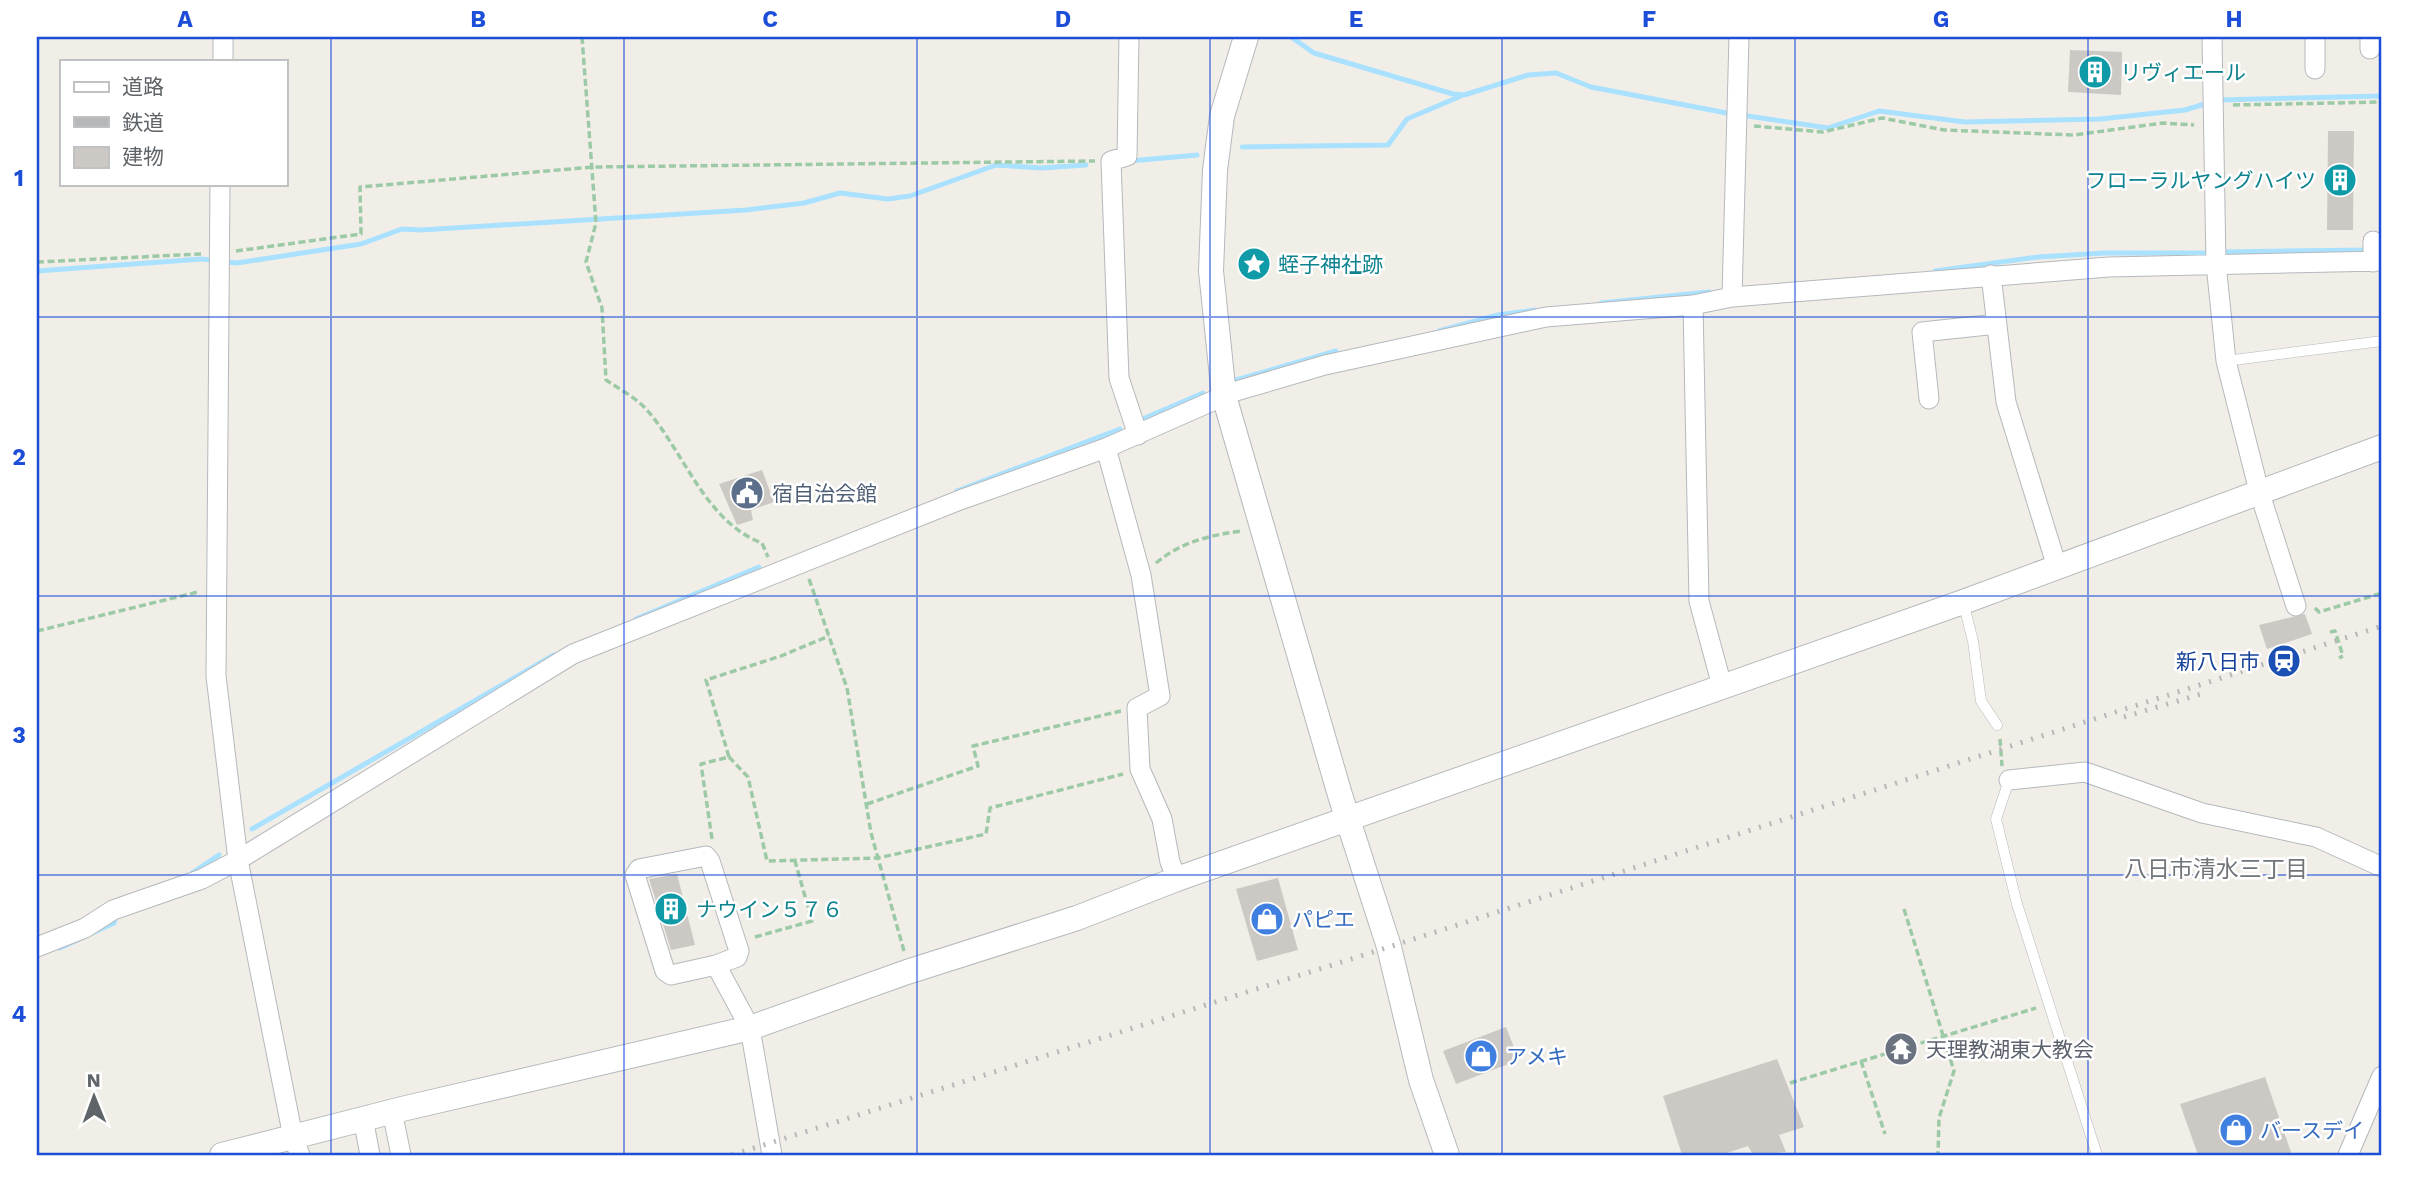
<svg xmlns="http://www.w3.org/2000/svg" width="2419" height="1192" viewBox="0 0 2419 1192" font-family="'Work Sans','Noto Sans JP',sans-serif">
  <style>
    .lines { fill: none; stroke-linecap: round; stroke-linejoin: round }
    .stream { stroke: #aae1ff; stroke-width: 5 }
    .building { fill: #ccc9c5 }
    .service-casing { stroke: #b5b8bc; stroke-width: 11 }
    .minor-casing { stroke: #b5b8bc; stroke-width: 21 }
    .tertiary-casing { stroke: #b5b8bc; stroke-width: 26 }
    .path { stroke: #9dcaa6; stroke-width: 3.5; stroke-dasharray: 7 3.5; stroke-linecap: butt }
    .service { stroke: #fff; stroke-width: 10 }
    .minor { stroke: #fff; stroke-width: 19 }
    .tertiary { stroke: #fff; stroke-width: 24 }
    .rail { stroke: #b6b7b8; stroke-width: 5; stroke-dasharray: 2 9; stroke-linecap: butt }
    .grid { fill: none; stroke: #1d4ed8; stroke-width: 2; stroke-opacity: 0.55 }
    .labels { text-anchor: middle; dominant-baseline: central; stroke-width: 5; stroke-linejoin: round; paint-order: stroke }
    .culture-label { font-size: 21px; fill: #0d838f; stroke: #fff; text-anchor: start }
    .service-label { font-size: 21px; fill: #4e5e75; stroke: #fff; text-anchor: start }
    .transit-label { font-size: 21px; fill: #164399; stroke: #fff; text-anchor: end }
    .shop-label { font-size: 21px; fill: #366cbe; stroke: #fff; text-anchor: start }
    .worship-label { font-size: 21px; fill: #5b616d; stroke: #fff; text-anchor: start }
    .neighbourhood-label { font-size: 23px; fill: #70767a; stroke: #fff }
    .neatline { fill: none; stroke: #1d4ed8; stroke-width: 2.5 }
    .grid-label { font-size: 23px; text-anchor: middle; font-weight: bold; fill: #1d4ed8 }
  </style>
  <rect width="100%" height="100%" fill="#f1eee8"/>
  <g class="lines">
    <path class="stream" d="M1291,37L1314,53L1453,94L1464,95L1528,75L1556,73L1591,87L1732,114
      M2218,100L2382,96
      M1741,115L1828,128L1879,111L1965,122L2100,119L2185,110L2208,103
      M1242,147L1388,145L1407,119L1461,96
      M1130,161L1197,155
      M2221,252L2369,250
      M37,271L202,259L237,263L361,244L402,229L421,230L746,210L804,203L840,193L888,199L910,196L996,165L1041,168L1086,165
      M1935,271L2038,257L2105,253H2211
      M1601,303L1709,292
      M1439,331L1498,315L1535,310
      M1236,380L1336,351
      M1145,418L1203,393
      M957,491L1120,429
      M636,619L759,567
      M252,829L554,655
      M192,873L219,855
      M60,948L114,923L116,916"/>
  </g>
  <path class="building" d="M2070,50L2122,52L2121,95L2068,92Z
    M2328,131H2354L2353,230H2327Z
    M762,470L774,502L751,510L753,520L737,525L719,484Z
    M2305,614L2312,634L2267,649L2259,625Z
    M677,874L695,945L671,950L649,879Z
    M1278,878L1298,950L1257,961L1236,889Z
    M1506,1027L1519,1060L1456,1084L1443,1051Z
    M1777,1059L1804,1127L1779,1135L1786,1152L1753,1155L1748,1146L1721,1155H1682L1663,1096Z
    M2265,1077L2292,1155H2198L2180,1104Z"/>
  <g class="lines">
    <defs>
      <path id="service" d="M2226,361L2382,341
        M1963,602L1973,641L1981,701L1997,725
        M2009,780L1996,819L2017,904L2097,1155"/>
      <path id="minor" d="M1129,37L1127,156L1111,161L1119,378L1138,435
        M2212,37L2216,264L2226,361L2259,491L2296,606
        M2315,37V69
        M2370,37V49
        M223,61V37
        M220,184L216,676L238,860L293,1137L300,1155
        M2373,241V262
        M1991,275L2006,402L2057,567
        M1732,297L1739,37
        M1693,305L1699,601L1722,686
        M1929,399L1922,332L1997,324
        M1106,448L1141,575L1160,696L1137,708L1140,769L1162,819L1170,862L1177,879
        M2009,780L2085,772L2202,813L2316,837L2382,867
        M37,947L85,928L113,910L202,879L238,860L573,654L960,500L1106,448L1233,392L1325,365L1546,317L1693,305L1732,297L2109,267L2382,261
        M716,965L737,957L739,951L710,861L706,856L639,869L635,875L665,971L671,975L716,965L750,1028L772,1155
        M392,1111L401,1155
        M363,1118L370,1155
        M2348,1155L2382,1076"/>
      <path id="tertiary" d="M1246,37L1222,116L1215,170L1211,271L1224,396L1340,795L1389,947L1421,1080L1447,1155
        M222,1155L402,1109L750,1028L907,972L1077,918L1177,879L1963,602L2382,447"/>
    </defs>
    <use href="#service" class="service-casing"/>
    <use href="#minor" class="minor-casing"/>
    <use href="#tertiary" class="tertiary-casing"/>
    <path class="path" d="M582,37L596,223L586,262L602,308L606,380C619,389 635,397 646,409C684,451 705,522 762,543L768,557
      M2233,105L2382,102
      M1754,126L1823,132L1882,118L1944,130L2074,135L2163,123L2194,125
      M236,251L361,234L360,187L593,167L1095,161
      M37,262L201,254
      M1156,563C1181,542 1210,535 1242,531
      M809,579L847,688L871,833L904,951
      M2315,608L2319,612L2382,593
      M37,631L198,592
      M2330,632L2335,631L2343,656L2339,658
      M2000,739L2002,766
      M729,757L748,777L767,861L878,858L986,834L990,808L1123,774
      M867,804L978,766L973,746L1121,711
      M712,839L701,764L729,757L706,680L781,656L829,636
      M1904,909L1954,1071L1939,1118L1938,1155
      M755,937L812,921L795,861
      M1861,1061L1885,1134
      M1790,1083L2036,1008"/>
    <use href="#service" class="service"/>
    <use href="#minor" class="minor"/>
    <use href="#tertiary" class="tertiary"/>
    <path class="rail" d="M2124,717L2208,692
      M732,1155L1389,947L2382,626"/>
  </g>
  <path class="grid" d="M331,37V1155M624,37V1155M917,37V1155M1210,37V1155M1502,37V1155M1795,37V1155M2088,37V1155M37,317H2382M37,596H2382M37,875H2382"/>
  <defs>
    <symbol id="building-disc" viewBox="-11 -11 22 22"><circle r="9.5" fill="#0f9aa8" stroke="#fff"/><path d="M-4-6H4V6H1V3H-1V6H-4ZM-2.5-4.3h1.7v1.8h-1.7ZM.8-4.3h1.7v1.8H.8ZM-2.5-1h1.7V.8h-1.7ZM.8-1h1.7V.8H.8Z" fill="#fff"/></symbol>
    <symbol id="sight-disc" viewBox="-11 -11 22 22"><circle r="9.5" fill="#0f9aa8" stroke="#fff"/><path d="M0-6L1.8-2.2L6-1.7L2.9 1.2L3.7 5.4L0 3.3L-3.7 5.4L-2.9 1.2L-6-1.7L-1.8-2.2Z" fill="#fff"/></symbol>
    <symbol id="civic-disc" viewBox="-11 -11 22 22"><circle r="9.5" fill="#5c6f8a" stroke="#fff"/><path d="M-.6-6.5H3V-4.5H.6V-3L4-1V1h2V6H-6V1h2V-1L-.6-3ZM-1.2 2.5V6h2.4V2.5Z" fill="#fff"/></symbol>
    <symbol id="station-disc" viewBox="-11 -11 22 22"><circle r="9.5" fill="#1a4fb4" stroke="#fff"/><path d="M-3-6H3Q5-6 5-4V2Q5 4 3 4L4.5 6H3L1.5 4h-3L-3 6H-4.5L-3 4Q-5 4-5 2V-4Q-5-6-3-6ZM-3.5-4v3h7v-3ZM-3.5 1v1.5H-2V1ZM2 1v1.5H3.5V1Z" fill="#fff"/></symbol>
    <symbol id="shop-disc" viewBox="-11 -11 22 22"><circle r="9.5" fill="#3f7fe0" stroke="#fff"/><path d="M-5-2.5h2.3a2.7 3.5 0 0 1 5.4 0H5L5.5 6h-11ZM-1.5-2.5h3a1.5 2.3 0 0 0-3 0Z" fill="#fff"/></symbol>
    <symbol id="temple-disc" viewBox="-11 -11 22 22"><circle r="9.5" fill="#6b7280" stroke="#fff"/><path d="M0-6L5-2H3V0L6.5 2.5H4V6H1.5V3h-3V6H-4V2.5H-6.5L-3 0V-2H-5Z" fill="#fff"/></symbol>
  </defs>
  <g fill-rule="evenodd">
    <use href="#building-disc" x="2076" y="53" width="38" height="38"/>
    <use href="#building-disc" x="2321" y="161" width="38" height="38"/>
    <use href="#sight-disc" x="1235" y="245" width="38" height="38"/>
    <use href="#civic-disc" x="728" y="474" width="38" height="38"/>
    <use href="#station-disc" x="2265" y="642" width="38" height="38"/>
    <use href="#building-disc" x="652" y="890" width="38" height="38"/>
    <use href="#shop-disc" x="1248" y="900" width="38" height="38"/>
    <use href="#temple-disc" x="1882" y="1030" width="38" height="38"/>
    <use href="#shop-disc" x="1462" y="1037" width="38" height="38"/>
    <use href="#shop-disc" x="2217" y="1111" width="38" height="38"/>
  </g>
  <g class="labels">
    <g class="culture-label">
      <text x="2120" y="72">リヴィエール</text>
      <text x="2316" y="180" text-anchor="end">フローラルヤングハイツ</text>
      <text x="1278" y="264">蛭子神社跡</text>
      <text x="696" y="909">ナウイン５７６</text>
    </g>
    <g class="service-label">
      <text x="772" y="493">宿自治会館</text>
    </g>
    <g class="transit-label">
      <text x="2260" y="661">新八日市</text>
    </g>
    <g class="shop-label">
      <text x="1292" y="919">パピエ</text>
      <text x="1506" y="1056">アメキ</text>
      <text x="2260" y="1130">バースデイ</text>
    </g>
    <g class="worship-label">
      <text x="1926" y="1049">天理教湖東大教会</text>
    </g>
    <g class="neighbourhood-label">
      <text x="2216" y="869">八日市清水三丁目</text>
    </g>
  </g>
  <rect width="2419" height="1192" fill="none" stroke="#ffffff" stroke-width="77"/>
  <rect x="60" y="60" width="228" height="126" fill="#ffffff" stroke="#bfc1c3" stroke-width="2"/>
  <rect x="74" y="82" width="35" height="10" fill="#ffffff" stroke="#bfc1c3" stroke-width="2"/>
  <text x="122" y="94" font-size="21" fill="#5f6468">道路</text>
  <rect x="74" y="117" width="35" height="10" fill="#b6b7b8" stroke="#bfc1c3" stroke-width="2"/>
  <text x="122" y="130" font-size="21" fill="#5f6468">鉄道</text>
  <rect x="74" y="147" width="35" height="21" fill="#ccc9c5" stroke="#bfc1c3" stroke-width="2"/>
  <text x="122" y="164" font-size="21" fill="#5f6468">建物</text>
  <g transform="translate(94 1097) rotate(359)" stroke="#ffffff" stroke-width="5" paint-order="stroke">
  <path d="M0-5L12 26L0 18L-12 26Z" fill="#5f6468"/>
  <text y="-10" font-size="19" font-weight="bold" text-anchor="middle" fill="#5f6468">N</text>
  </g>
  <rect x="38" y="38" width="2342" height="1116" class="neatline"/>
  <g class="grid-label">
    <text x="185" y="27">A</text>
    <text x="478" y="27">B</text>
    <text x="770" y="27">C</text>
    <text x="1063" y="27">D</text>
    <text x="1356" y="27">E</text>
    <text x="1649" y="27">F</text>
    <text x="1941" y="27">G</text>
    <text x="2234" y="27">H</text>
    <text x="19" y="186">1</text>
    <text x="19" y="465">2</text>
    <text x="19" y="743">3</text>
    <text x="19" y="1022">4</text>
  </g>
</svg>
